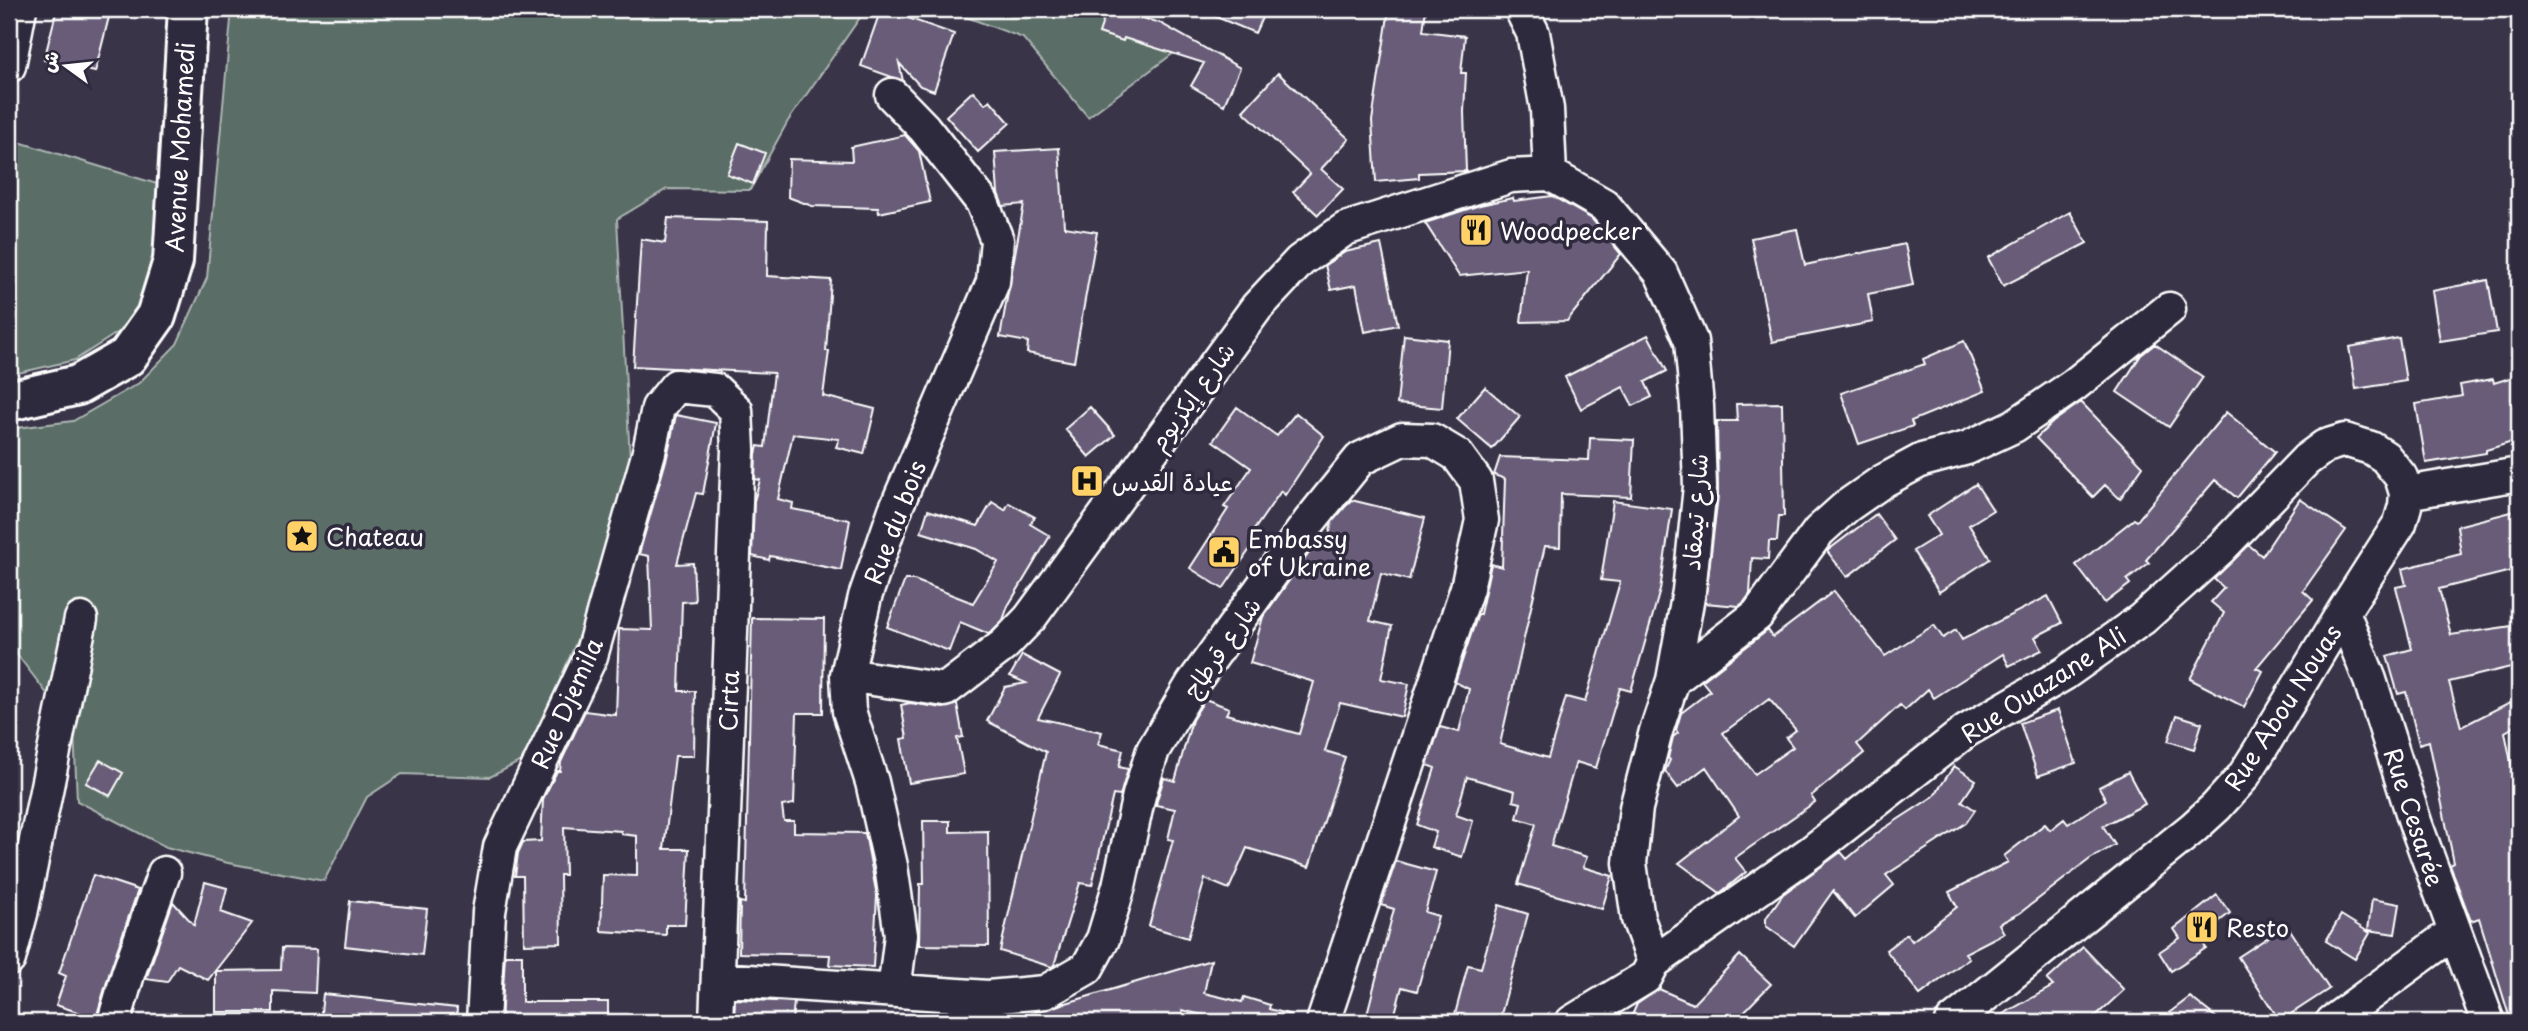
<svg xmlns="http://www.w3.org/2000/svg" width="2528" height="1031" viewBox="0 0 2528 1031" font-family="'Playpen Sans','Playpen Sans Arabic',sans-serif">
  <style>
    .green { fill: #5a6d66; stroke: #acb6b2; stroke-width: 2 }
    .building { fill: #685c78; stroke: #fff; stroke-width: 2; fill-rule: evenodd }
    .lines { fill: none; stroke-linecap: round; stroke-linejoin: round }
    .minor-casing { stroke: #fff; stroke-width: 37 }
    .secondary-casing { stroke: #fff; stroke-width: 44 }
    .minor { stroke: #2f2a3d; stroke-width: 32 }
    .secondary { stroke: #2f2a3d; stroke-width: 38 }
    .labels { text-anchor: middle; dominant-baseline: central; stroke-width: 7; stroke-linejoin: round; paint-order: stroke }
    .street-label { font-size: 24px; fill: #fff; stroke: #2f2a3d }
    .poi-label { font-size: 24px; fill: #fff; stroke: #2f2a3d; text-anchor: start }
  </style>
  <rect width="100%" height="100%" fill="#3a3449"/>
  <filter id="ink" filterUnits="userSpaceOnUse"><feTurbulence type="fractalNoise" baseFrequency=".0143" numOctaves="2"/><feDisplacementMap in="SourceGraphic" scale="14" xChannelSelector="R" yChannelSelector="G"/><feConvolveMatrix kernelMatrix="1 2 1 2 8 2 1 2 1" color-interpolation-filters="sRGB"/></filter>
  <g filter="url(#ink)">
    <path class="green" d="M232,9H866L788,121L750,190L667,189L617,219L631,478L577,640L527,758L490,777L402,774L367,797L324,881L228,863L166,847L77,801L74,729L9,644V429L73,421L139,383L177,344L207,278Z
      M945,9H1127L1179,49L1088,117L1023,38Z
      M9,139L167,187L155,289L126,327L75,360L9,375Z"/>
    <path class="building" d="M57,9H111L95,72L44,60Z
      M881,9H887L888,11L954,34L934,91L920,86L899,63L903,81L861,66Z
      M1107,9H1130L1129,14L1160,23L1240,68L1224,105L1191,86L1204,63L1124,38L1123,41L1099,33Z
      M1197,9H1266L1255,33Z
      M1389,9H1426L1423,31L1465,36L1461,73H1466L1464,112L1466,171L1419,173V178L1376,182L1372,121Z
      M1278,73L1349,139L1321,169L1343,189L1318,215L1293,192L1310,174L1243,111Z
      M973,91L985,104L990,100L1010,123L978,152L946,116Z
      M905,135L919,151L930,202L879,213L878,208L812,206L788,197L789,159L852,161L851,147Z
      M739,143L765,153L753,184L727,174Z
      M1059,148L1064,227L1097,232L1074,362L1027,353L1028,342L1000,337L1024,204L1003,206L998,193L995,152Z
      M1552,196L1592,219L1621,254L1567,321L1521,322L1527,269L1459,276L1425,223L1480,205L1513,198L1514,201Z
      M2070,212L2087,243L2003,286L1988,258Z
      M668,218L768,221L767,276L831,280L826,351H829L823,396L875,409L864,454L836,447L839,439L793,434L778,499L793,503L792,509L850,520L841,570L770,556L769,560L752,556L754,501L760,480L755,479L756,454L758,446L765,447L774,373L633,366L641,239L665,243Z
      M1797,229L1805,265L1905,244L1913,285L1868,294L1873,322L1772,342L1751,238Z
      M1381,244L1398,325L1365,332L1356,285L1331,290L1325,265L1345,252Z
      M2488,280L2497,332L2440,341L2432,291Z
      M1404,335L1448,340L1442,408L1397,404Z
      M1648,335L1667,371L1645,382L1652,397L1633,406L1623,387L1581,409L1565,377Z
      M2399,338L2406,381L2356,389L2349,347Z
      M1964,341L1985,391L1911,421L1913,426L1859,444L1841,393L1925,364L1923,359Z
      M2155,344L2203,377L2169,427L2117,392L2141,355Z
      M2519,375V440L2486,450V453L2426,463L2416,404L2462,396L2460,385L2493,379L2494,383Z
      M1485,387L1520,417L1492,449L1457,419Z
      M2081,402L2143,466L2120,499L2105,485L2093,497L2036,438L2053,422Z
      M1782,403L1784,516H1779L1777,541H1769L1768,559L1752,558L1750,594L1744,602L1739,606L1705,603L1718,496L1717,421H1737L1736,404Z
      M1090,407L1115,435L1089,457L1065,429Z
      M1237,407L1277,436L1296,413L1324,436L1285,495L1281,491L1252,533L1258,537L1223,589L1190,568L1228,509L1224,507L1251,468L1213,441Z
      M2226,412L2275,452L2237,498L2215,480L2146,560L2149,563L2127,580L2130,584L2105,603L2076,565L2134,519L2137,521Z
      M676,415L716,423L703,494L696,493L677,564L693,563L695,601L682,602L679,691H695L694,756H675L664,849H689L685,925H666V935L601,931L603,875L637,876V836L621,834V831L564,827L565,875H560L561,943L524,944L523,876H515L518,853L523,842L541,841L543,799L557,771H560L561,762L585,711L616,715L619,629L652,630L649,556L639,554L667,457Z
      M1590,438L1634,440L1631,497L1561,494L1560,547L1545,546L1500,744L1548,758L1566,697L1585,702L1620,582L1601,580L1613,501L1672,509L1660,590L1631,691L1620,688L1596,768L1576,762L1551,846L1587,857L1583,867L1612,876L1602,909L1518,884L1536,824L1517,818L1521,803L1513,801L1515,791L1467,777L1456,815L1473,821L1462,857L1431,847L1436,832L1417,825L1435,768L1427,765L1440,727L1459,732L1469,689L1455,682L1478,614H1480L1491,564L1502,567L1505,479L1494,475L1500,457L1589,460Z
      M1976,484L1993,510L1969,525L1990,559L1939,592L1913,551L1939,535L1927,516Z
      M2300,499L2346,530L2303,591L2313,600L2256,668L2263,671L2244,707L2190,679L2224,613L2211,602L2224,588L2214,579L2249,545L2262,556Z
      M1351,500L1425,518L1409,580L1381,573L1370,621L1392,626L1381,679L1409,684L1402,717L1340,703L1325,751L1345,757L1309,867L1247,848L1229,889L1205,879L1188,938L1149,926L1173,840L1168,839L1175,809L1156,805L1157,800L1164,778L1175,781L1192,720L1205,699L1229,708L1226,714L1299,734L1314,682L1250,663L1263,617L1317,542L1327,545L1332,522Z
      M992,502L1005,510L1009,503L1035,517L1030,524L1050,536L1008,606L1003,620L989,634L960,622L949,651L887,627L905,580H914L973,603L998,562L976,549L921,532L928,510L978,526Z
      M2519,510V569L2439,589L2451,635L2519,625V665L2449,682L2461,727L2510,702L2519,720V724L2505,732L2519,803V1022H2511L2479,918L2471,921L2450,865L2454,863L2429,741L2419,744L2406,692L2398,694L2387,656L2412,649L2396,587L2406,585L2402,569L2461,554L2457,526Z
      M1876,514L1895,540L1847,577L1827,551Z
      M1834,591L1885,656L1934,625L1943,638L1956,630L1962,640L2048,596L2062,623L2035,637L2042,650L2009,666L2003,654L1934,698L1928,689L1905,710L1900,705L1857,744L1864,753L1811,796L1815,802L1735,858L1746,872L1720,893L1679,863L1739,816L1706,767L1678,788L1665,771L1670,760L1668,758L1673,737L1678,733L1676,730L1681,713L1710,691L1702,681L1768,630L1773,637ZM1769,699L1796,730L1786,738L1793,747L1755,774L1723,733Z
      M752,618L824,619L823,713H797L794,804L782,806L784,821H794V832L865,833L877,896L873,967L829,965L830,955L739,953L740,902L745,903Z
      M1022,655L1060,675L1038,718L1102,732L1098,744L1123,750L1119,767L1128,769L1120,796L1113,795L1092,885L1080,883L1054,965L1052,967L1000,951L1046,752L987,721L1005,687L1026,683L1010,676Z
      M910,703L943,708L957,704L963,737L957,738L964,774L909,783L901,739L907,738L901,705Z
      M2058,710L2076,763L2038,776L2020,723Z
      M2177,715L2202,723L2194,749L2168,741Z
      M100,760L123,773L110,796L86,783Z
      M1954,766L1976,780L1962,801L1975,810L1966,823L1886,875L1894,885L1855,918L1833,891L1794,946L1766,926V918L1783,894L1841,852L1847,859L1880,831L1934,796Z
      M2128,772L2145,804L2103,826L2115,845L2090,859L2020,913L1999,924L2004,933L1965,953L1969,958L1920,995L1886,950L1907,934L1912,941L1957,907L1949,892L2008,862L2004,856L2045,824L2050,830L2064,819L2068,824L2106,800L2099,787Z
      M923,821H950V832L988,831L989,946L919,945L920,884H924Z
      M1396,861L1436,872L1425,912L1438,916L1417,991L1402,987L1393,1021L1367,1014L1394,909L1381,905Z
      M93,875L138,890L111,968L96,1018L56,1005L66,976L59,973Z
      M205,882L227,888L221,912L252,923L208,980L178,965L167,982L146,979L173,902L194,925Z
      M2217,895L2230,913L2199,937L2206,948L2171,971L2159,952L2180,938L2174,929Z
      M2372,899L2400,904L2395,934L2368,930Z
      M350,901L427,909L422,955L345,946Z
      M1499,905L1528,914L1499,1022H1453L1468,965L1481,968Z
      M2341,915L2370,933L2355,959L2326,941Z
      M2287,925L2329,989L2280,1021L2238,957Z
      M2083,947L2124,990L2089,1022H1989L2053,986L2047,980Z
      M282,948L317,949L315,993L273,991V1012H216V971L281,970Z
      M505,955H522V1002H608V1022H501Z
      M1740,955L1771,984L1734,1022H1629L1637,1004L1659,989L1693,1004Z
      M1211,960L1204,993L1242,1002L1244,997L1270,1005L1269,1009L1292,1015L1291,1022H1231L1182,1010L1185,1022H1020L1019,1017Z
      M323,994L457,1008L456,1022H320Z
      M2190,997L2222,1022H2157Z
      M735,999L794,1002L792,1022H734Z"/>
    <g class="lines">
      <defs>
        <path id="minor" d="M1521,9L1533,33L1547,109L1550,174
          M9,66L20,9
          M892,95L924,128L982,202L997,240L993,282L895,510L865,597L847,675L849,711L872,782L891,866L901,935L894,991
          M1550,174L1604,205L1661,273L1691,341L1697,406L1700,487L1689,591L1673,680L1656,731L1636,808L1630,863L1638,919L1654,962
          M2406,493L2519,474
          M2343,612L2370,680L2416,825L2488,1022
          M847,675L945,690L1004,645L1030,618L1257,307L1300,261L1345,229L1511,176L1550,174
          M1673,680L1757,615L1819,531L1847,506L1883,481L1922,460L1967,448L2014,426L2074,385L2169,309
          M9,959L21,914L81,619
          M718,979L988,997L1045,992L1087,968L1103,939L1119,886L1139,795L1153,750L1193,683L1309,522L1360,459L1402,439L1432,440L1457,455L1476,481L1482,520L1467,588L1323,1022
          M114,1022L128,974L164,873
          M483,1022L489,912L500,847L591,656L649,452L658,408L676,386L715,390L736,410L738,450L716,1022
          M1572,1022L1646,977L1654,962L1811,852L1966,731L2064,674L2142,619L2221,548L2306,460L2325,446L2345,440L2371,448L2385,457L2401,477L2406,493L2405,506L2400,523L2343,612L2260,750L2243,777L2216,807L2193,828L1952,1022
          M2332,1022L2453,933"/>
        <path id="secondary" d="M9,401L78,385L127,357L156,316L173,261L188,9"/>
      </defs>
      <use href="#minor" class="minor-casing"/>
      <use href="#secondary" class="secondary-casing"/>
      <use href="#minor" class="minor"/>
      <use href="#secondary" class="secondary"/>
    </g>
  </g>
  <defs>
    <symbol id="restaurant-square" viewBox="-11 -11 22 22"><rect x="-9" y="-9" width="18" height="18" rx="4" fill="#ffd166" stroke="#2f2a3d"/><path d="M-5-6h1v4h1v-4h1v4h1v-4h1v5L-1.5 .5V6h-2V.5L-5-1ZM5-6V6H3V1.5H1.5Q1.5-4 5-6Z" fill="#111"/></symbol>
    <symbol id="hospital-square" viewBox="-11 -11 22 22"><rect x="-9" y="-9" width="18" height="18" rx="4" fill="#ffd166" stroke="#2f2a3d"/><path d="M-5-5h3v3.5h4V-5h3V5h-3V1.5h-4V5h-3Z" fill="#111"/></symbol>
    <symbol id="sight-square" viewBox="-11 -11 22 22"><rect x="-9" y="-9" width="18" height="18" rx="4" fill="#ffd166" stroke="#2f2a3d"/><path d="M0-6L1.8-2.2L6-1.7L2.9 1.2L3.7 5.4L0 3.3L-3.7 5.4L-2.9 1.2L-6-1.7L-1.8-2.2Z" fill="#111"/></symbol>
    <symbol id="civic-square" viewBox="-11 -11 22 22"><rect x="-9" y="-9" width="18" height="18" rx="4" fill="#ffd166" stroke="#2f2a3d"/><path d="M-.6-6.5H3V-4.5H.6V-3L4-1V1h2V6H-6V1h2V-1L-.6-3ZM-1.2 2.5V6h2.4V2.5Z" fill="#111"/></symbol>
  </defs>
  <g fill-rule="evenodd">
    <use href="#restaurant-square" x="1457" y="211" width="38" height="38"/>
    <use href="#hospital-square" x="1068" y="462" width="38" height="38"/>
    <use href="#sight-square" x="283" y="517" width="38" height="38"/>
    <use href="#civic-square" x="1205" y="533" width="38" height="38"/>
    <use href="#restaurant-square" x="2183" y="908" width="38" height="38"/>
  </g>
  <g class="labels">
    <g class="street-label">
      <text transform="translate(179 147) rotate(-87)">Avenue Mohamedi</text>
      <text transform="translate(1191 396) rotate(-54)">شارع إيكزيوم</text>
      <text transform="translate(1694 512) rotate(-86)">شارع تيمقاد</text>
      <text transform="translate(894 522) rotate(-69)">Rue du bois</text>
      <text transform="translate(1221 647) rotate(-55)">شارع قرطاج</text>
      <text transform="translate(2043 684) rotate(-33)">Rue Ouazane Ali</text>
      <text transform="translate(728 701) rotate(-88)">Cirta</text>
      <text transform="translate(566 703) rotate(-66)">Rue Djemila</text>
      <text transform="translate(2282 707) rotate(-57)">Rue Abou Nouas</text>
      <text transform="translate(2415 817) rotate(72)">Rue Cesarée</text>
    </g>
    <g class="poi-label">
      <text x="1500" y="230">Woodpecker</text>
      <text x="1112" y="481">عيادة القدس</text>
      <text x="326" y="536">Chateau</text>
      <text x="1248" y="538">Embassy<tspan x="1248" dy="28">of Ukraine</tspan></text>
      <text x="2226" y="927">Resto</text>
    </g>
  </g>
  <rect width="2528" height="1031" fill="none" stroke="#2f2a3d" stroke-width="35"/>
  <rect x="18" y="18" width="2493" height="996" fill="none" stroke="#fff" stroke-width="2.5" filter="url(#ink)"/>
  <g transform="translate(66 66) rotate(285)" stroke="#2f2a3d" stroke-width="5" paint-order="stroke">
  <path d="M0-5L12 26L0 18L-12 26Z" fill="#ffffff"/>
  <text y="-10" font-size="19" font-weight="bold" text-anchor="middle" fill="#ffffff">ش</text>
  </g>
</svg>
